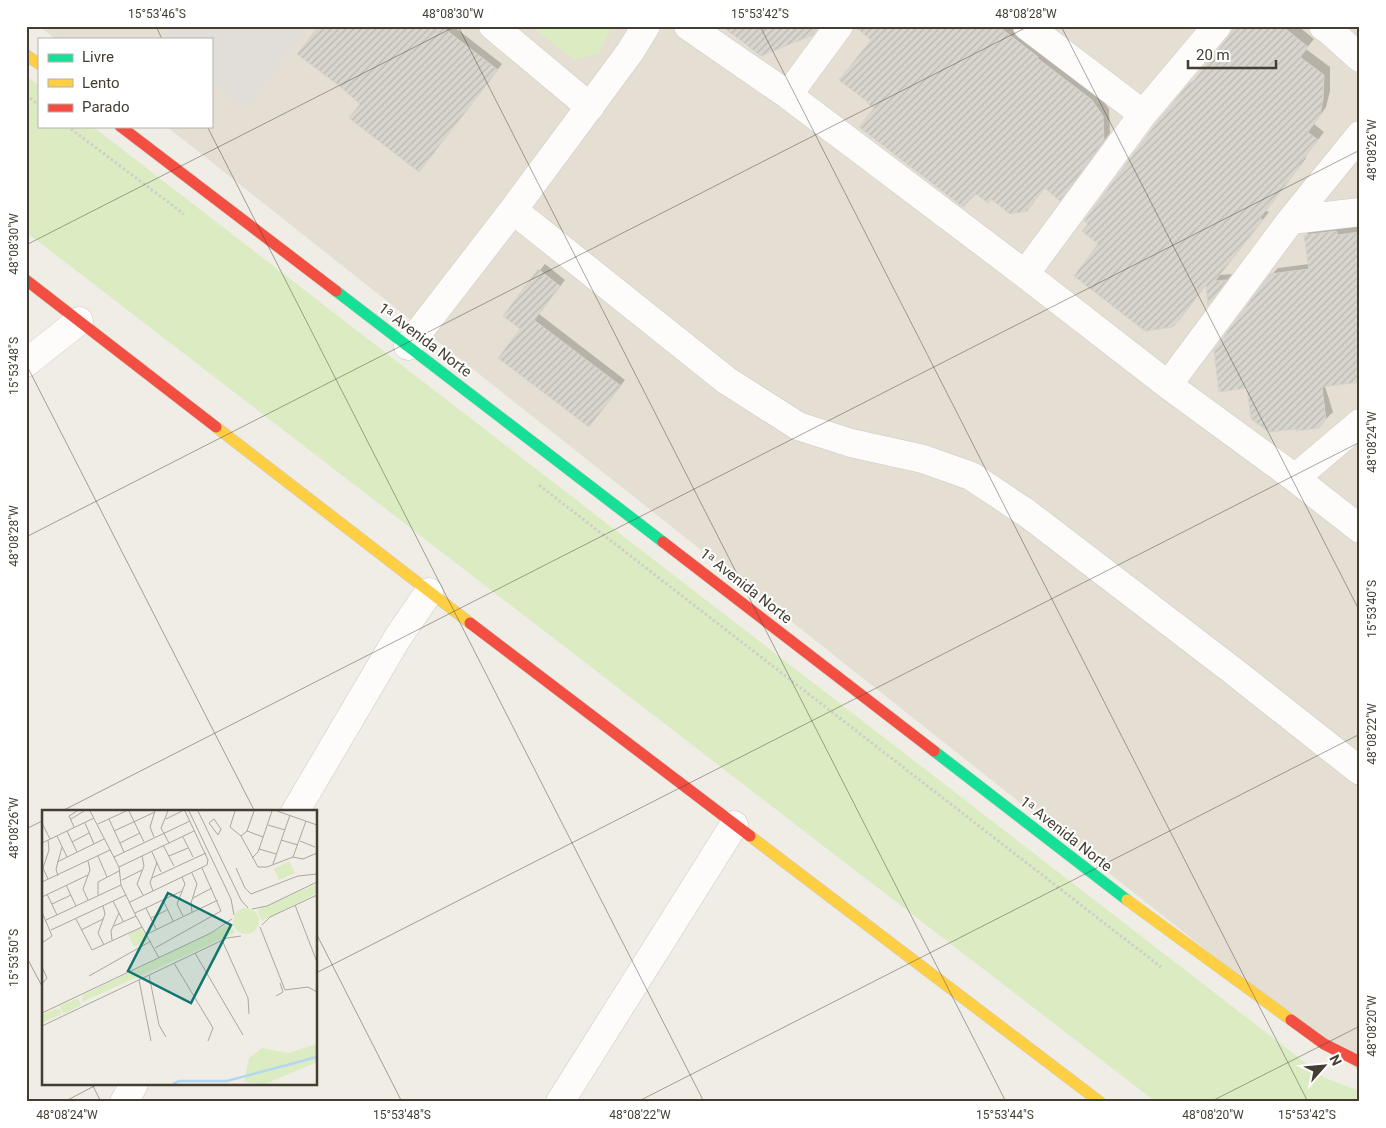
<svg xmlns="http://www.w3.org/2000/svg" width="1386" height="1128" viewBox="0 0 1386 1128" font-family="Roboto,sans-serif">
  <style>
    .residential { fill: #e4dfd2 }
    .green { fill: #dbecc3 }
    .parking { fill: #e1ded9 }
    .shadow { fill: #0003 }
    .building { fill: url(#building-hatch); stroke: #d7d3cc }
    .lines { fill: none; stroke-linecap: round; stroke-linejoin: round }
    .street-casing { stroke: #cdcac3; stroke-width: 29 }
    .fast-casing { stroke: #cfcabc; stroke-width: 12 }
    .slow-casing { stroke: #cfcabc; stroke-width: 12 }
    .jam-casing { stroke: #cfcabc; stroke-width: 12 }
    .path { stroke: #d1cdc8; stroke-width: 3; stroke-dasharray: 2.5 2.5; stroke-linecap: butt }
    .street { stroke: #fdfcfb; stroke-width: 28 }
    .fast { stroke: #16e098; stroke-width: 11 }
    .slow { stroke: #ffcf43; stroke-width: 11 }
    .jam { stroke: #f24e42; stroke-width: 11 }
    .ticks { fill: none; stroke: #443d32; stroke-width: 1; stroke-opacity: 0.45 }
    .labels { text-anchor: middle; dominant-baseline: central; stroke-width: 4; stroke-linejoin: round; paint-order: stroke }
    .street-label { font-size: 15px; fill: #443d32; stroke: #fff }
    .inset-river { fill: none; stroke: #b1d7f1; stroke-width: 2.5 }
    .inset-road { fill: none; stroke: #aba79e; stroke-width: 1 }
    .view { fill: #0f766e; fill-opacity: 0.15; stroke: #0f766e; stroke-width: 2.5 }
    .inset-edge { fill: none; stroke: #443d32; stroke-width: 2.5 }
    .neatline { fill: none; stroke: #443d32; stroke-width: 2 }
    .ticks-label { font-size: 12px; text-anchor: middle; fill: #443d32 }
  </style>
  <defs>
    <pattern id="building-hatch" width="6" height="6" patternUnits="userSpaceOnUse" patternTransform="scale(1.25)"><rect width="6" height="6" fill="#d8d5ce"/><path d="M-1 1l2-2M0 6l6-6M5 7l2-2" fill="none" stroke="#bbb8b1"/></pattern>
  </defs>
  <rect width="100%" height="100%" fill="#efede6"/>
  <path class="residential" d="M39,26H1360V1072L166,126H211V39H55Z"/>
  <path class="green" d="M530,26H612L599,53L575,60Z
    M26,76L39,85V126H92L1325,1078L1360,1091V1102H1156L26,232Z"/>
  <path class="parking" d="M171,26H309L246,108L211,81V39H161Z"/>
  <path class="shadow" d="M320,26H453L502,64L419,170L362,104Z
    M856,26H1012L1098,94L1109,109L1110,133L1066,193L1046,187L875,108L873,40Z
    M1237,26H1298L1314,39L1306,49L1330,67V91L1326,107L1314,124L1324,132L1305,157L1306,158L1266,211L1269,212L1220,275L1232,274L1215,296L1209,302L1207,284L1180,319L1173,326L1099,244L1191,83L1198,76Z
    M1343,225L1345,228L1360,226V381L1323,380L1333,412L1318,427L1271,275L1278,268L1309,264L1305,236L1312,229Z
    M545,264L565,280L539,314L625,380L594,420L522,329L504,316Z"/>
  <path class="building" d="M319,26H441L498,70L419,172L349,118L360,104L337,84L297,54Z
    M722,26H819L813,35L761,56Z
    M854,26H998L1038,57L1037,58L1092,100L1103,116L1104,140L1060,201L1045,188L1027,211L1010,214L991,199L988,203L976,194L963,207L859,127L874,108L867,103L868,102L839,80L871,40Z
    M1235,26H1282L1308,47L1300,57L1324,75L1323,99L1320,115L1308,132L1318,140L1299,165L1300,166L1260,218L1263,220L1215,281L1227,280L1208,305L1206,285L1173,327L1145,331L1074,276L1098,244L1082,231L1088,224L1084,221L1158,121L1190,82L1192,83L1229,36Z
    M1336,231L1338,235L1360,232V382L1322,387L1326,420L1319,428L1296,431V429L1269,432L1251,419L1247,388L1219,392L1214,350L1270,274L1309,269L1304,235Z
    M538,269L560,286L534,320L621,386L589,427L498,358L520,329L503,316Z"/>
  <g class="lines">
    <defs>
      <path id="street" d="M493,26L590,107
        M688,26L788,95L1025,274L1168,385L1295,478L1360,529
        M1027,26L1143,114
        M1323,26L1330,31L1360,58
        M788,95L839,26
        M513,210L726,380L798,426L851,443L923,459L971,476L1028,514L1232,670L1360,771
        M1291,220L1360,135
        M1025,274L1143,114L1217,26
        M408,346L513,210L630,52L646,26
        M26,363L79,321
        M1168,385L1291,220L1360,212
        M1295,478L1360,423
        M295,812L398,637L429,592
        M124,1102L134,1084
        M560,1102L734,825"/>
      <path id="fast" d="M336,291L663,542
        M934,751L1127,900"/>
      <path id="slow" d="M26,55L39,64
        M216,427L470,623
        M750,836L1100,1102
        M1127,900L1291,1020"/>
      <path id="jam" d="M120,126L336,291
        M26,280L216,427
        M663,542L934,751
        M470,623L750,836
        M1291,1020L1324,1044L1360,1062"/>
    </defs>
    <use href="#street" class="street-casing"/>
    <use href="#fast" class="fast-casing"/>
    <use href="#slow" class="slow-casing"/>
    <use href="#jam" class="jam-casing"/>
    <path class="path" d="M26,95L39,105
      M67,126L184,214
      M539,485L1161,967"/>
    <use href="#street" class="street"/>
    <use href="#fast" class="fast"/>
    <use href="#slow" class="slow"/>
    <use href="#jam" class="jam"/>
  </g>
  <path class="ticks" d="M156,26L162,39M458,26L1006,1102M760,26L1308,1102M1061,26L1360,612M207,126L704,1102M26,245L456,26M26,364L255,812M26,537L1029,26M60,812L1360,150M26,829L44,820M316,933L402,1102M26,956L44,990M316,973L1360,442M92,1084L101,1102M64,1102L98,1084M637,1102L1360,734M1210,1102L1360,1026"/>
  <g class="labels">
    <g class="street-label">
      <text transform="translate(425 340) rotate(37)">1ᵃ Avenida Norte</text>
      <text transform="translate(746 586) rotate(38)">1ᵃ Avenida Norte</text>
      <text transform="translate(1066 834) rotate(38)">1ᵃ Avenida Norte</text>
    </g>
  </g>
  <g transform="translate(42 810)">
    <rect width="275" height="275" fill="#efede6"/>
    <path d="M275,234V252L223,274L202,272L207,248L220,238L246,243Z" fill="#dbecc3"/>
    <path d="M247,51L253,63L237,70L232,59ZM275,74V83L220,111L215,100ZM191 111a13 13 0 1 1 26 0a13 13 0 1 1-26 0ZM188,114L193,123L40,192L41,185ZM99,118L106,130L92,137L86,124ZM36,188L39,195L22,204L17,196ZM13,199L19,200L18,205L0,213V205Z" fill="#dbecc3"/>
    <path class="inset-river" d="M131,274L137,271H185L275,247"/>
    <path class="inset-road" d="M48,1L77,57L79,75L94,106L117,148M87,1L102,32M126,1L119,18L127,33M147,1L189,89L192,105M156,1L199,90L206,98M193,1L188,17L199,26L216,57H225L251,47L261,49L275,43M235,1L275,15M29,9L42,1M67,9L82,42M124,9L140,1M172,9L179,19L176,25L167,13ZM0,13L8,29M43,13L52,34M56,14L84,1M226,15L243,20M32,17L27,6L35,1M25,21L35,42M72,21L113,2M205,21L221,27M15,26L25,47M199,26L205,21L212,1M112,27L108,17L113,1M141,27L151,47M6,30L7,40L1,58L6,69M239,30L256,35M258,31L273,37M30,32L47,23M0,33L52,8M78,33L98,23M121,35L132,56M217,39L234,44M110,42L119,62M56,46L65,67M100,46L102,56L95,74L101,85M127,46L146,38M72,47L148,11M251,47L264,11M210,48L216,42L230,1M15,52L62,29M231,54L248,5M77,57L152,21M194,58L203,78L209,84L256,66L275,64M16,66L14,59L20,37M140,67L143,74L135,94L141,106M110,68L164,43M80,70L100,60M0,72L68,40M24,75L34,96M111,81L108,73L115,52M5,84L15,105M56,85V72L77,61M0,87L46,65M151,88L170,78M46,90L41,79L48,60L46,51M121,90L131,111M71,91L81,111M88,92L165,55L166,50L143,1M10,94L29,85M253,95L275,152M61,96L63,104L56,123L62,135M104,98L114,119M210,99L225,96L275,72M0,102L10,126L0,133M150,102L149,93L155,74L150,63M93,103L140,81M109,108L125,100M34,109L50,140L100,117M4,110L79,75M220,115L228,107L275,85M72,116L94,106M218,117L243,180L266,177L275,182M9,120L84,85M39,120L61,109M105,124L176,90M70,130L69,121L77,103M180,130L206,188L207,204M113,138L179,101L160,58M153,143L201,225M132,153L171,218L166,231M0,157L5,168L0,174M107,165L117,215L124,227M47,166L109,131M97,170L109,231M234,186L241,182L238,173M0,203L169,123L190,109M0,216L185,128L199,126"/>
    <path class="view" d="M126,83L189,115L149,193L86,161Z"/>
    <rect width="275" height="275" class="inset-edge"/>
  </g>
  <rect width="1386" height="1128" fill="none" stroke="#ffffff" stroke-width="55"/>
  <rect x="38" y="38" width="175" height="90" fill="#ffffff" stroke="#b4b1ad"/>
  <rect x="48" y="54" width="25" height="8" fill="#16e098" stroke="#b4b1ad"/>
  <text x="82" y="62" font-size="15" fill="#443d32">Livre</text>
  <rect x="48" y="79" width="25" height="8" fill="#ffcf43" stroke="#b4b1ad"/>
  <text x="82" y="88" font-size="15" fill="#443d32">Lento</text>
  <rect x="48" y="104" width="25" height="8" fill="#f24e42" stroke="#b4b1ad"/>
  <text x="82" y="112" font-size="15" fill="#443d32">Parado</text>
  <g transform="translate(1324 1066) rotate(63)" stroke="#ffffff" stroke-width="4" paint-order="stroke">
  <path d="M0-4L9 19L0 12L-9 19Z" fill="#443d32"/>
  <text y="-8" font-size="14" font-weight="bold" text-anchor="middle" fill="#443d32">N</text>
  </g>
  <path d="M1188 60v8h88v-8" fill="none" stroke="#443d32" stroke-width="2.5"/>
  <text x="1196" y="60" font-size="15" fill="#443d32" stroke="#ffffff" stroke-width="4" paint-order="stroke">20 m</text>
  <rect x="28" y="28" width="1330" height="1072" class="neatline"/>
  <g class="ticks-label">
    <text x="157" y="18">15°53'46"S</text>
    <text x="453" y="18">48°08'30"W</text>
    <text x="760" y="18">15°53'42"S</text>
    <text x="1026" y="18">48°08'28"W</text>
    <text transform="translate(1372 150) rotate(-90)" y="4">48°08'26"W</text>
    <text transform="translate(14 244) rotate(-90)" y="4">48°08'30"W</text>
    <text transform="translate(14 366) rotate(-90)" y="4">15°53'48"S</text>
    <text transform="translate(1372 442) rotate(-90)" y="4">48°08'24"W</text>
    <text transform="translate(14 536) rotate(-90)" y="4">48°08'28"W</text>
    <text transform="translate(1372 609) rotate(-90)" y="4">15°53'40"S</text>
    <text transform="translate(1372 734) rotate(-90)" y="4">48°08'22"W</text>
    <text transform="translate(14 828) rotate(-90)" y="4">48°08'26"W</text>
    <text transform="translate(14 958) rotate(-90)" y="4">15°53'50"S</text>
    <text transform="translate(1372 1026) rotate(-90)" y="4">48°08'20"W</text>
    <text x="67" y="1119">48°08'24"W</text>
    <text x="402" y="1119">15°53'48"S</text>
    <text x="640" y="1119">48°08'22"W</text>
    <text x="1005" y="1119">15°53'44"S</text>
    <text x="1213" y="1119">48°08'20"W</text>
    <text x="1307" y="1119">15°53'42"S</text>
  </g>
</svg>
